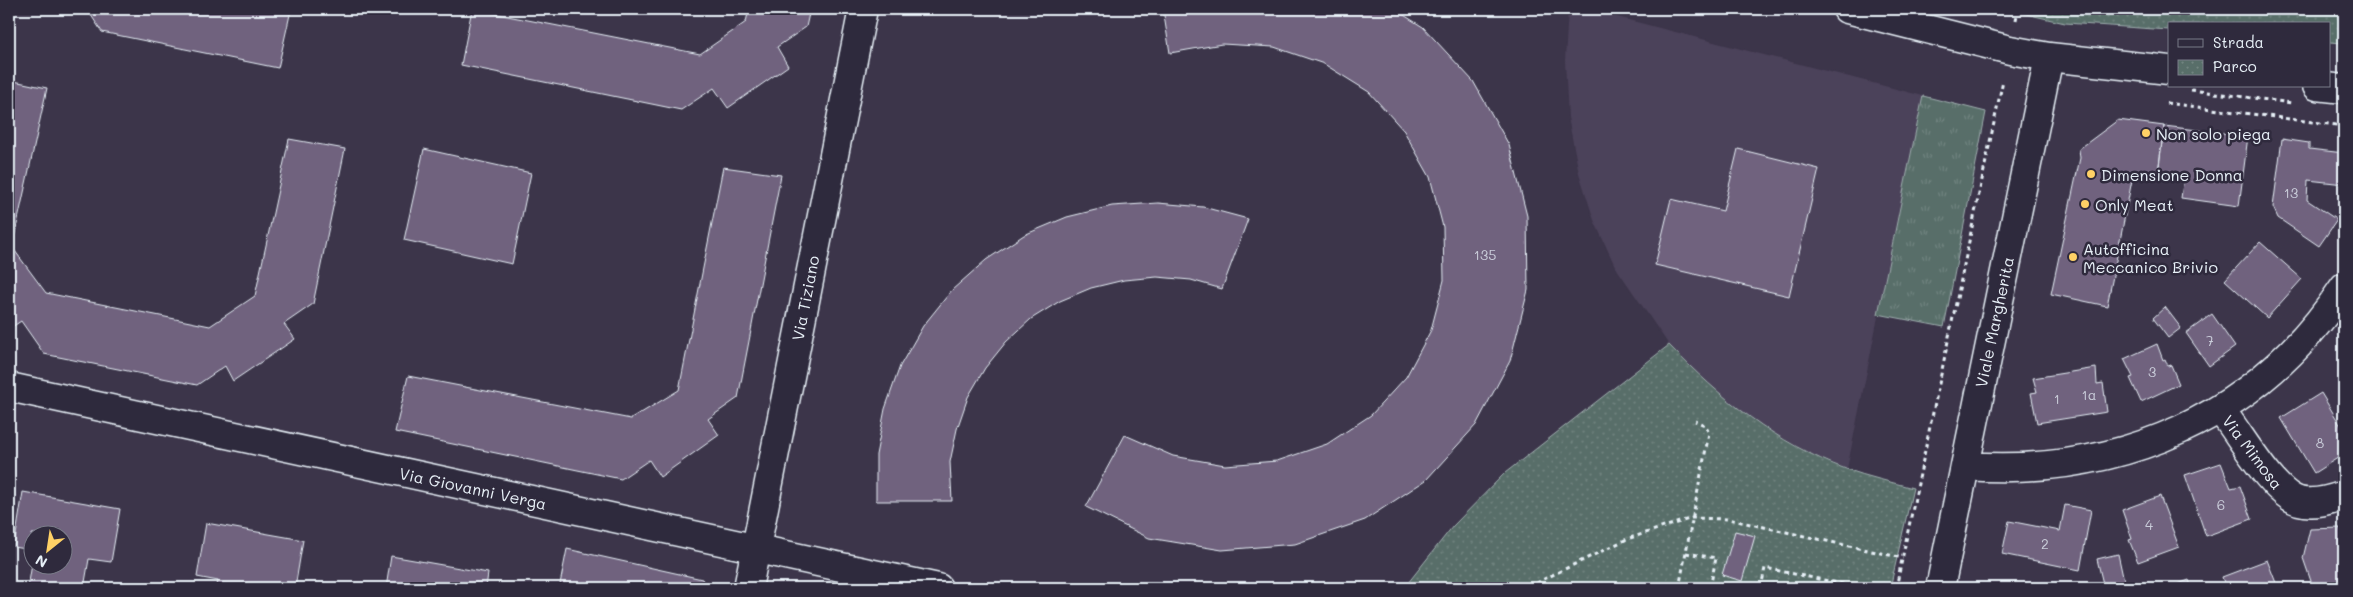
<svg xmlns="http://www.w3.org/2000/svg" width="2353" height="597" viewBox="0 0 2353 597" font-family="Mali,sans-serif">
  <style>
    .built { fill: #4c425a }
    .grass { fill: url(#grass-tufts); stroke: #a0b0b0 }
    .park { fill: url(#park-dots); stroke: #a0b0b0 }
    .building { fill: #70627e; stroke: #e8f1f8 }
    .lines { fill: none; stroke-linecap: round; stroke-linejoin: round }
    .minor-casing { stroke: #e8f1f8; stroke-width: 31 }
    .path { stroke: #e8f1f8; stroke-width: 3; stroke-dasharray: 4 4; stroke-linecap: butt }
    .minor { stroke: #2f2a3d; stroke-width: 28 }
    .poi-dot { fill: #ffd166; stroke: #2f2a3d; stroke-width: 2 }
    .labels { text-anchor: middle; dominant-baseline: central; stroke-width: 5; stroke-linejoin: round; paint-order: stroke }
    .number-label { font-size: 14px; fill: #cacdda }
    .poi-label { font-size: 16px; fill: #e8f1f8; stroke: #2f2a3d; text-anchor: start }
    .street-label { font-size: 16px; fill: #e8f1f8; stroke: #2f2a3d }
  </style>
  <defs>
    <pattern id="grass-tufts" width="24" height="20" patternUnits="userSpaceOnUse" patternTransform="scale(1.25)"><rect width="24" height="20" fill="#586e69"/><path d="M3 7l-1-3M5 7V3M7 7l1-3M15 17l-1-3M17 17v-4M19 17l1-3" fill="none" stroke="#70837f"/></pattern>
    <pattern id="park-dots" width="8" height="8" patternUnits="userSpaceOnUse" patternTransform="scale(1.25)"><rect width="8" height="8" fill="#586e69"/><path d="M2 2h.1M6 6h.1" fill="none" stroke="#70837f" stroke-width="1.8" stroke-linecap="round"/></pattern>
  </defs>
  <rect width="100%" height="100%" fill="#3c354a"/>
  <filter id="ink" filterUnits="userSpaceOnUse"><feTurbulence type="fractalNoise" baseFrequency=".02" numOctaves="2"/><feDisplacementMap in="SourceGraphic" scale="10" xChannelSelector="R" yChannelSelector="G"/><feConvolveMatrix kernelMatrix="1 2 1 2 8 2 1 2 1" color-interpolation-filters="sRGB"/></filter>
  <g filter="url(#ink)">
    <path class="built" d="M1568,9H1586L1923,96L1847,469L1811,454L1772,432L1736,408L1701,378L1669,345L1615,266L1594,220L1579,173L1568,117L1565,61Z"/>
    <path class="grass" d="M1923,96L1986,112L1944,327L1878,314Z"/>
    <path class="park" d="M2004,9H2344V43L2329,42V24H2169V30L2065,23Z
      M1669,345C1720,398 1777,444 1846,469C1868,477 1891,482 1913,488L1890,588H1404L1453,526L1505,473Z"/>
    <path class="building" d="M87,9H283L291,10L278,68L102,32Z
      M472,9L700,54L746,22L749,9H810L806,27L777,47L788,66L728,108L714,88L681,110L461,65Z
      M1163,9H1394L1423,27L1473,81L1509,145L1527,216L1528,290L1510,361L1476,425L1426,480L1365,520L1295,544L1222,550L1149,538L1086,507L1125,435L1173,456L1225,465L1277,461L1327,444L1371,415L1406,377L1431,330L1444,280L1443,227L1430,177L1404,131L1369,92L1324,64L1274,47L1222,44L1170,53Z
      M9,80L47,88L12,247L46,293L210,326L255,296L289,139L345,149L313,304L284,324L295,339L233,381L225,366L197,385L44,354L21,321L9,329Z
      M2118,120L2164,126L2158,173L2134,170L2107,306L2051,294L2080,158L2079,149Z
      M2164,126L2248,136L2239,206L2181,198L2184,177L2158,174Z
      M2282,139L2309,143V149L2344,153V184L2308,180L2307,200L2337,220L2319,246L2278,218L2273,207Z
      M424,149L531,173L512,264L404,240Z
      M1738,149L1819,169L1789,296L1655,265L1671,199L1723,211Z
      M723,167L781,175L738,398L708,419L719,435L660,477L649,460L621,479L395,432L408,376L631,419L679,390Z
      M1158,203L1203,207L1248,219L1222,289L1191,280L1157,277L1124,280L1091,288L1060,301L1031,319L1006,342L985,368L968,397L957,429L950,462L952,501H876V455L885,409L900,366L923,326L952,290L986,260L1024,235L1067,217L1112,206Z
      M2260,242L2302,279L2267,318L2225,280Z
      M2165,307L2181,328L2168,338L2153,318Z
      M2212,314L2235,347L2209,366L2186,333Z
      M2157,344L2163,360L2165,359L2168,366L2171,365L2179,384L2141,402L2130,378L2133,377L2124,359Z
      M2096,368L2097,384L2103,383L2107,412L2037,423L2031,393L2037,392L2033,378Z
      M2321,393L2344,431V454L2314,473L2281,418Z
      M2221,463L2231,488L2240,486L2252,519L2206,536L2185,475Z
      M23,492L120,509L111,562L89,559L84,588H28L32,564H62V534H32V550L14,547Z
      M2160,496L2179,547L2138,562L2129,540L2132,539L2122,510Z
      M2065,505L2091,510L2080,570L2002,554L2009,521L2060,531Z
      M206,523L303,540L295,588H216L218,581L197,577Z
      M2340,528L2344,539V588H2317L2316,585L2313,587L2303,558L2310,529Z
      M1735,531L1755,536L1742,581L1722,575Z
      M567,549L702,579L707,588H575L560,584Z
      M2118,554L2125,586L2104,588L2097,559Z
      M391,556L488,573L486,588H386Z
      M2267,560L2278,588H2226L2222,577Z
      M2189,580L2192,588H2167Z"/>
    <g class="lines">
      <defs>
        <path id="minor" d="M1847,9L2010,50L2049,57L2169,70
          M2317,86L2344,89
          M9,387L938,588
          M2220,409C2239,432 2272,493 2299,501C2314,505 2330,500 2344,495
          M1965,466C2119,477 2258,418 2344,287
          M748,588L863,9
          M1940,588L2049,57"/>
      </defs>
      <use href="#minor" class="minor-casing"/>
      <path class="path" d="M2016,20L2018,9
        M2191,90L2292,103
        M2166,103L2344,126
        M1686,553L1716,558L1710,588
        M1530,588L1542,580L1627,539L1692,518L1728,519L1903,558
        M1679,588L1709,433L1705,425L1695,421
        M1761,588L1765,568L1862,588
        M1896,588L2003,80"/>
      <use href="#minor" class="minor"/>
    </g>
  </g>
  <g class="poi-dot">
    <circle cx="2146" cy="133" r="5"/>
    <circle cx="2091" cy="174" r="5"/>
    <circle cx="2085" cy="204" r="5"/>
    <circle cx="2073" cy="257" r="5"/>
  </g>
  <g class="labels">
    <g class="number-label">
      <text x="2291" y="192">13</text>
      <text x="1485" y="254">135</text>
      <text x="2210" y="340">7</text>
      <text x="2152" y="371">3</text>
      <text x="2089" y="394">1a</text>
      <text x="2057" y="398">1</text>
      <text x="2320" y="442">8</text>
      <text x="2221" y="504">6</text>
      <text x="2149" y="524">4</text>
      <text x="2045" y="543">2</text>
    </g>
    <g class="poi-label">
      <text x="2156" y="133">Non solo piega</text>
      <text x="2101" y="174">Dimensione Donna</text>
      <text x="2095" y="204">Only Meat</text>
      <text x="2083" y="248">Autofficina<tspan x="2083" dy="18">Meccanico Brivio</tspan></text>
    </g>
    <g class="street-label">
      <text transform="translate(805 298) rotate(-79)">Via Tiziano</text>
      <text transform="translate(1994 322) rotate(-78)">Viale Margherita</text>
      <text transform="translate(2253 452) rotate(53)">Via Mimosa</text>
      <text transform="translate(473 488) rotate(12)">Via Giovanni Verga</text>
    </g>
  </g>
  <rect width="2353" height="597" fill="none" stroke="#2f2a3d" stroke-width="30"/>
  <rect x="15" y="15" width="2323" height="567" fill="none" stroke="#e8f1f8" stroke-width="2" filter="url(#ink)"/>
  <rect x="2168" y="22" width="162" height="65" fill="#2f2a3d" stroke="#797a88"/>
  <rect x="2178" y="39" width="25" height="8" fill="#2f2a3d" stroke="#797a88"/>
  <text x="2213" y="48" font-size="15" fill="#e8f1f8">Strada</text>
  <rect x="2178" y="60" width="25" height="15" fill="url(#park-dots)" stroke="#797a88"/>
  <text x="2213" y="72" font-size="15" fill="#e8f1f8">Parco</text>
  <g transform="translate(48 550) rotate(210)"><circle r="24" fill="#2f2a3d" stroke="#797a88"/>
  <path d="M0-4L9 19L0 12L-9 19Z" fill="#ffd166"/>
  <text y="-8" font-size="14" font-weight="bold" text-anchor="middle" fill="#e8f1f8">N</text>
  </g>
</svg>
